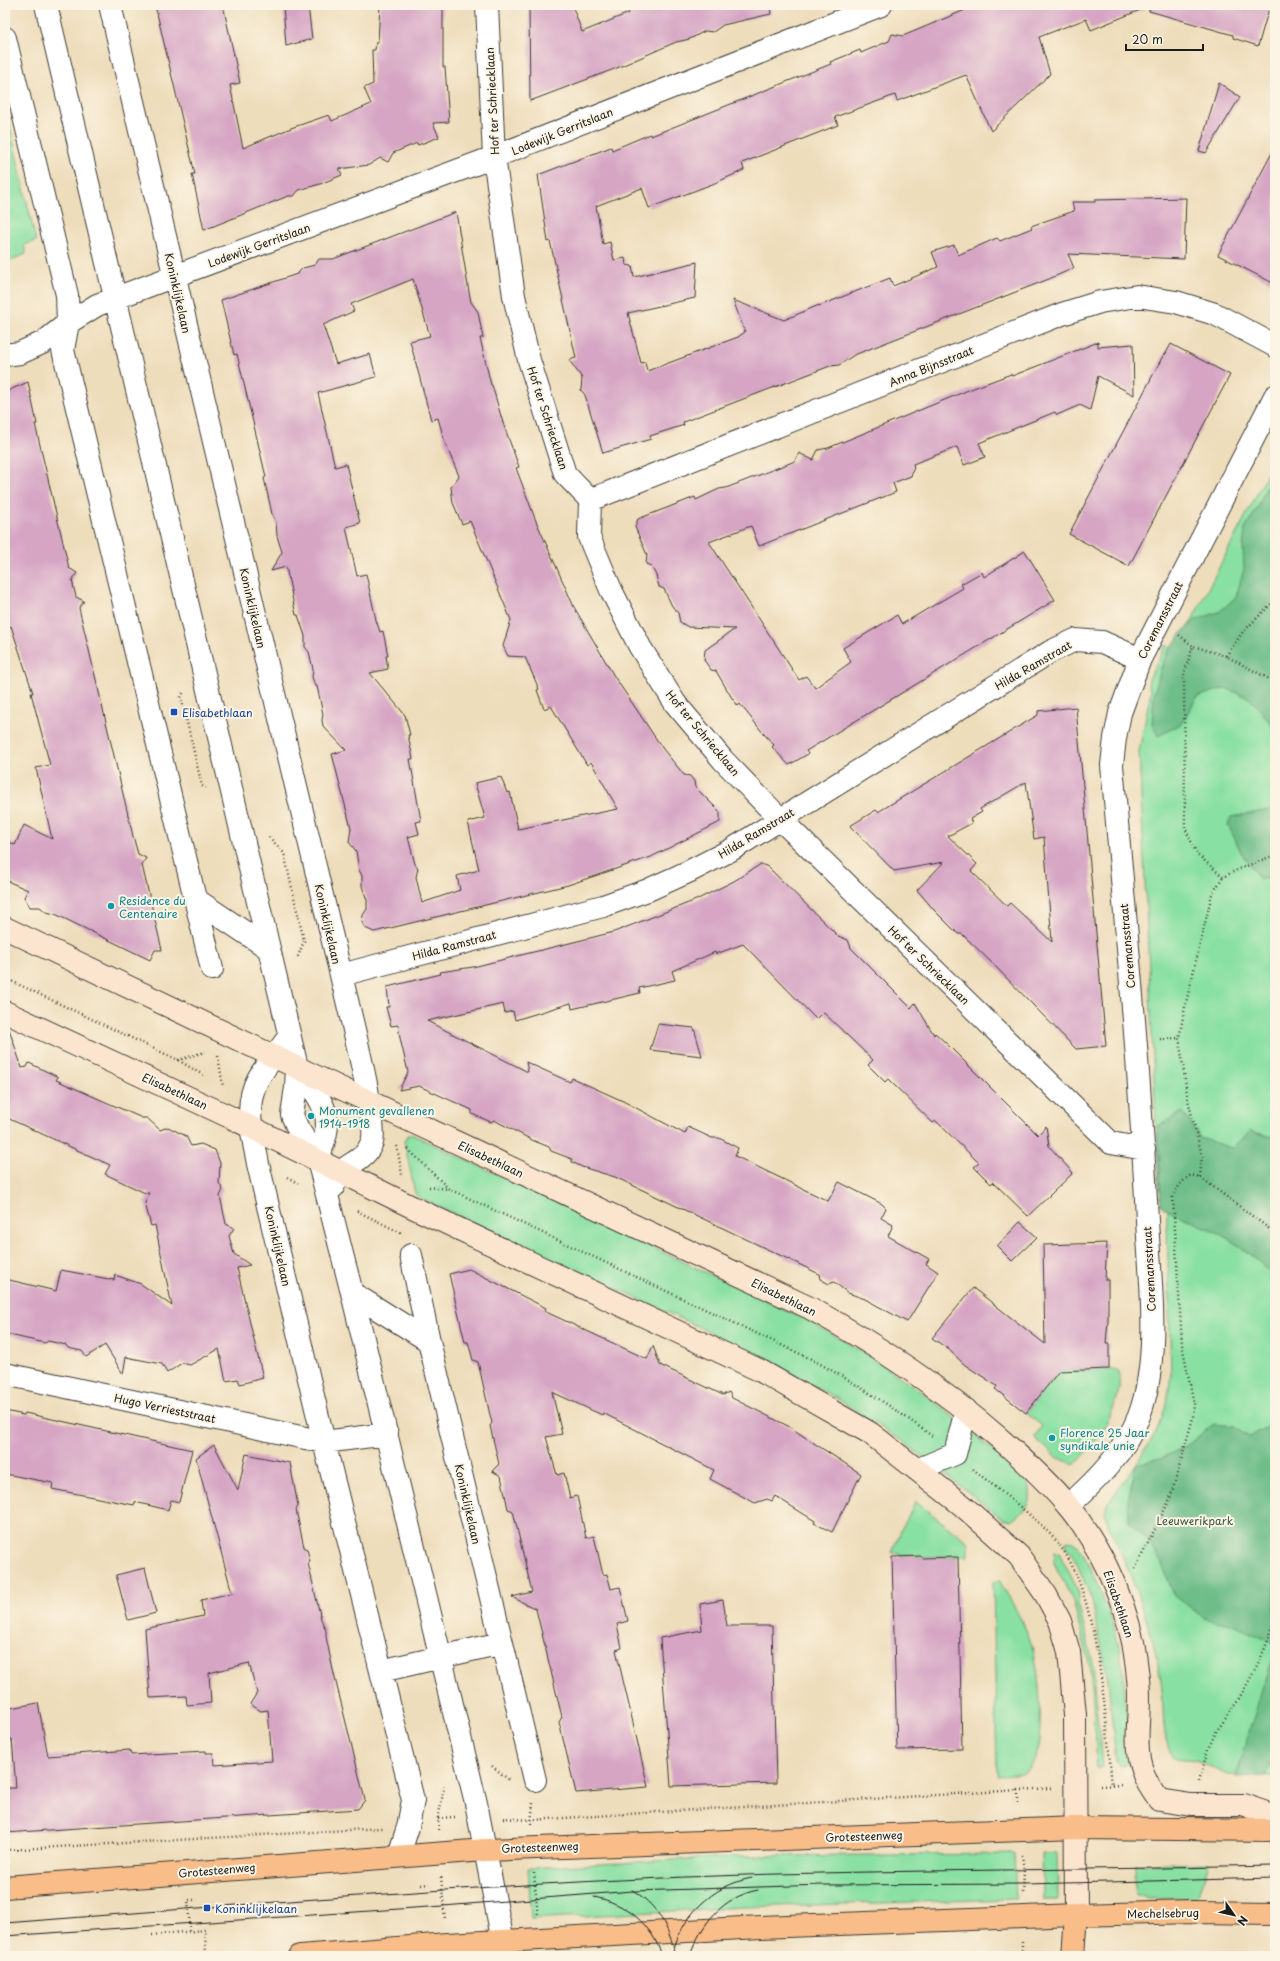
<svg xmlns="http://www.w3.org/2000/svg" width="1280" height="1961" viewBox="0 0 1280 1961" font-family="'Playpen Sans',sans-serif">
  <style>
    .green { fill: #89e0a3; stroke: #527e60 }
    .forest { fill: #6ebe89; stroke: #456d52 }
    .building { fill: #d6a5c4; fill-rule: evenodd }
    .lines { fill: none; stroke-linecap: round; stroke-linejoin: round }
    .minor-casing { stroke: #3c3934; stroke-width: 24 }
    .secondary-casing { stroke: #3c3934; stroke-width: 24 }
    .primary-casing { stroke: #3c3934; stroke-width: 24 }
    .motorway-casing { stroke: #3c3934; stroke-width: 24 }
    .path { stroke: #3c3934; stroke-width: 2.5; stroke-dasharray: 1 3; stroke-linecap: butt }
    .minor { stroke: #fff; stroke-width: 22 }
    .secondary { stroke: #fce5cf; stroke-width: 22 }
    .primary { stroke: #f8bd88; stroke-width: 22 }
    .motorway { stroke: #f8bd88; stroke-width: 22 }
    .tram { stroke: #1c1c1c; stroke-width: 1 }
    .transit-dot { fill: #1a4fb4; stroke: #fcf5e5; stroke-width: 1.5 }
    .culture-dot { fill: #0f9aa8; stroke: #fcf5e5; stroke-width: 1.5 }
    .labels { text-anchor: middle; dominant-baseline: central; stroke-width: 4; stroke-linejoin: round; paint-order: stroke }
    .street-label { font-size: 11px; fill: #1c1c1c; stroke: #fcf5e5 }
    .transit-label { font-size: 11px; fill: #164399; stroke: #fcf5e5; text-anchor: start }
    .culture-label { font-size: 11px; fill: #0d838f; stroke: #fcf5e5; text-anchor: start }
    .park-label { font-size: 11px; fill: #3d5744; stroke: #fcf5e5 }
  </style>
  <rect width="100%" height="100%" fill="#fcf5e5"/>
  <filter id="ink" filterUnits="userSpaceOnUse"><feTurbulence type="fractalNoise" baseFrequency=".025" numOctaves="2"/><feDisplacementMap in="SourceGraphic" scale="8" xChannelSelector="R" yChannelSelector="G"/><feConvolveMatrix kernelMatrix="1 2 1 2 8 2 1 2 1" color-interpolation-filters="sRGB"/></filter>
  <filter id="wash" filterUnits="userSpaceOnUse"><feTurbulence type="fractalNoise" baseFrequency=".012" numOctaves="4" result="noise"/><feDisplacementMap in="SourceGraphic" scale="16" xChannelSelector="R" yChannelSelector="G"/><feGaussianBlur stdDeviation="0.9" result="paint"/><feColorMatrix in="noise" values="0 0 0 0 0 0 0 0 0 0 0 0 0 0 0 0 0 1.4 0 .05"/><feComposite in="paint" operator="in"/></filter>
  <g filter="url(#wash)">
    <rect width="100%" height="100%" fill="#edb"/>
    <path class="green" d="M5,106L36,241L24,245L26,254L5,263Z
      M1275,459V1776L1227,1775L1197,1760L1173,1758C1160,1735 1165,1707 1161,1681C1152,1626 1132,1576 1109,1526L1105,1513L1109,1502L1136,1464L1156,1433L1167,1404L1171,1374L1166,1190H1159L1139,751L1151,691L1148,685L1149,679L1166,645L1176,651Z
      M411,1134L807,1320L865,1353L929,1397L1027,1478C1035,1499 1028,1509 1011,1521L1004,1520L902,1441L841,1401L783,1369L699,1327L418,1197L415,1193L404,1141L408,1135Z
      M1109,1369L1119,1371C1119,1377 1120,1384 1119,1390C1113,1417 1095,1447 1074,1465L1055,1456L1034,1437L1042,1426L1026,1413L1059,1371Z
      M916,1502L968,1542V1556L922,1558L921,1556H901L900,1553H892L901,1530Z
      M1069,1540L1079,1546L1083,1553C1095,1580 1114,1618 1119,1647C1126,1685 1126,1724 1131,1762L1120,1766L1116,1763L1108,1680L1092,1600L1073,1554L1065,1547L1066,1541Z
      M1054,1551L1059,1553L1076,1586L1079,1594L1078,1603L1093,1663L1103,1764L1102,1768H1097L1094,1699L1089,1663L1073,1601L1053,1561Z
      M999,1580C1011,1601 1025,1623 1032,1646C1040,1670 1047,1750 1029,1769C1021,1777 1008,1775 997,1776L993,1582Z
      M1042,1853H1057L1058,1899H1043Z
      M1014,1854L1016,1899L743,1907L531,1919L528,1868L745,1856Z
      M1209,1863L1198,1898L1149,1899L1135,1894V1865Z"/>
    <path class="forest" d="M1275,470V730L1259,708L1249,698L1225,688L1197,697L1181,724L1158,736L1152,724L1154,694L1161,668L1168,651L1186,628L1195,620L1219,612L1236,597L1244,569L1243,547L1245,529L1259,505L1269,480Z
      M1275,803V878L1260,879L1242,854L1228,825L1231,817L1269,810Z
      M1183,1112L1200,1138L1232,1148L1251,1131L1275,1138V1276L1241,1247L1217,1232L1166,1210L1161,1205L1158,1126Z
      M1275,1400V1643L1230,1624L1204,1618L1174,1595L1161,1562L1148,1541L1130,1523L1127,1505L1136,1464L1164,1457L1186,1446L1214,1424L1234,1426L1250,1437L1268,1427Z
      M1275,1648V1748L1266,1776L1235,1777Z"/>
    <g id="blocks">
      <path class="building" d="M155,5H223L240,83L230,85L243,148L291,128L329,115L332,121L371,104L364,88L373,84L372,50H375L376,42H378L380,5H443V67H445L449,122L433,123L439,137L418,145L417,143L393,153L388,162L380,158L369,165L339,169L342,175L320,184L299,190L294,196H288L204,230L192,174H195Z
        M283,5H308L312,39L286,46Z
        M529,5H572L582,32L629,13L625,5H770L771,14L723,25L713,32L705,31L690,39L676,42L617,68L530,101Z
        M977,5H1270L1258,46L1233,38V35L1149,11L1150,6L1091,30L1086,19L1039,37L1050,74L991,131L966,75L897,101L895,95L835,117L838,125L742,163L744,170L715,183L649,208L642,188L596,206L603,244L610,242L614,260L625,258L626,265L632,266L634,277L697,262L695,298L628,313L641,363L645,362L647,371L738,337L745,332L733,300L784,320L819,305V306L890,278L893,286L938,267L932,252L954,245L958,255L997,238L1000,241L1032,228L1031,226L1074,211L1072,202H1095V200L1186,198L1184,259L1068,254L1074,268L1049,279L854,355L839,365L830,366L683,422L684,425L650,436L651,439L603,453L585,395L581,390L582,378L569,360L576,358L550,241L548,242L538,175L611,147L612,150L650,134L651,136L831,64L830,62L860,50L861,53L889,41L892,34L903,36Z
        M1219,83L1240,97L1206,153L1199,151Z
        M1275,147V284L1218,255Z
        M456,212L469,292L471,302L478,312L483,338H480L491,385H492L503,423L519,467L516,468L536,521L574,607L614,676L663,749L684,775L690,776L694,781L695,787L720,812V822L651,857L568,885L374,932L365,928L362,922L363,915L367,909V900L362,886V876L359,870L356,851L349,842L351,828L332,754L346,750L323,726L322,720L323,714L317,686H315L312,677L313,669L309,652L305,647V636L298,615H296L286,567L271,571L282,552L277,536L276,522L272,514L264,478L266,477L237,354L234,355L221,300L297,274L303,268L315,265L319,259H333ZM413,279L430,336L410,341L431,420L438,418L445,443L459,476L451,487L453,503L462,524L470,521L511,620L503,646L508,656L525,657L539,689L537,690L544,709L551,706L587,765L591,762L618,809L518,829L510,792L507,793L501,777L475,783L485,818L468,822L479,870L457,876L460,890L422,903L416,877L418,868L415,864L408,837L419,834L416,822L421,821L410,759H413L408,735H410L405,715L370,673L388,669L386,656H388L383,631L380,632L376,620L366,574L357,576L346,527L360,523L346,464L335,467L318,393L376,377L370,354L336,364L323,325L354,311L351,304Z
        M1098,342V347L1133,344L1134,395L1098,376L1090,410L1080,405L1057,415L1055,412L979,443L985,457L964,465L957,447L913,464L914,467L911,476L893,483L896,492L759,546L751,526L709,542L799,680L806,676L815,688L851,662L843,648L897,615L902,624L963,588L961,584L982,572L984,577L1025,551L1055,600L806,751L808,754L789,765L772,747L774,745L763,733L740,704L738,706L732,698L716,671L711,670L704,660L705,650L735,629L688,627L680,622L678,613L672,606L664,589L659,587L656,575L651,566L646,564L647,555L635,527L638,519L695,497L696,500L719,489L726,488L795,461L799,453L813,460L818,450L828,448L971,389L1011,374L1012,376Z
        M1171,344L1230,375L1129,566L1069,534L1164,354L1165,355Z
        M28,382L37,424H35L69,568L77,573L72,580L76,597L84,601L79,608L133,836L138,854L146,858L142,865L162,950H155L150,960L55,914L46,912L40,907H30L24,897L28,890L5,880V840L15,845L24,825L52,839L36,768L50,765L31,693H33L11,626L8,627L5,612V392Z
        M1076,707L1106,1046L1076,1049L990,961L962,934H958L934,910L917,890L944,862L894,871L850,826L876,810L878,812L1038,715V711ZM1026,782L1034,839L1044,837L1052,942L1010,903L1007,906L971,871L977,864L948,836L972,823L970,819L982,812L980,809Z
        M761,864L768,867L838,936L848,940L851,948L911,1008L915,1003L934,1035L935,1033L947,1044L1038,1135L1046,1126L1049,1146L1073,1173L1028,1216L993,1182L991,1184L974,1167L979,1163L936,1121L933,1123L888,1079L885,1082L868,1065L873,1060L823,1012L816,1019L743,944L716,954L715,952L672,971L675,980L639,988L640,993L572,1009L571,1003L515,1020L513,1011L505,1013L503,1004L427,1021L528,1072L526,1062L570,1082L572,1078L623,1101L685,1134L688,1127L712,1138H719L738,1148L735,1156L828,1201L839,1182L882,1204L886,1208L881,1218L893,1225L888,1236L929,1259L926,1264L938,1272L907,1322L865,1299L848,1293L834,1282L829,1284L820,1279L819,1274L807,1268L615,1177L582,1167L572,1162V1159L551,1151L549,1147L532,1140L494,1120L491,1122L472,1114V1110L419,1086L399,1090L408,1072L400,1038L398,1025L391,1026L386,1007H389L387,987L441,974L440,972L473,967L614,932L696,900L734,881Z
        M658,1024L694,1028L702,1056L650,1050Z
        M5,1029H9L22,1068L27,1067L29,1063L58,1077L56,1080L142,1118H147L160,1130L168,1127L186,1136L191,1146L201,1144L215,1150L220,1163L219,1183L223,1190L220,1196L226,1224L234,1228L229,1236L234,1254L250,1265L237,1268L263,1378L240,1384L238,1379L226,1381L219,1349L190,1365L182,1363L167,1373L162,1364L126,1357L123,1374L105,1345L86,1357L82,1351L68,1348L66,1345L48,1341L45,1343L5,1334V1279L56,1291L61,1270L114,1280L115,1275L141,1284L172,1306L155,1225L151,1226L145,1203L149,1193H145L105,1174L110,1165L5,1117Z
        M1020,1222L1037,1237L1012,1261L997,1246Z
        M1107,1243L1105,1280H1108V1321L1106,1343H1109V1369L1059,1371L1026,1413L995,1389L997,1386L965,1365L948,1349L932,1338L973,1288L1045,1344L1043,1245Z
        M469,1269L546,1308L544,1311L647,1359L653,1346L660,1365L723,1395L729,1392L732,1398L788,1426L861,1474L832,1532L814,1523L815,1521L775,1496L772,1501L767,1499L755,1503L710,1479L714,1470L603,1413L602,1415L552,1392L562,1434L546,1437L557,1475L564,1473L570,1498L577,1496L586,1538L594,1536L603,1575L607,1574L611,1589L620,1587L628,1621L617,1624L622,1648L616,1650L648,1787L576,1793L559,1722L562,1717L536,1609L512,1597L532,1592L513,1511L508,1509L501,1476L492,1471L499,1464L490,1426L492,1423L490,1415L478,1362L473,1360L468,1342H465L449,1274Z
        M5,1411L24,1415L25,1413L192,1450L179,1502L171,1500L168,1510L135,1502L134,1505L52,1489L53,1483L5,1474Z
        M214,1445L238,1490L246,1454L290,1463L298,1506L296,1510L304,1547L307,1549L310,1561L308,1563L321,1619L326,1631V1637L333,1670L365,1800L358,1809L5,1833V1788H16L12,1739L5,1740V1709L38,1703L48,1756L130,1750L131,1755L206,1751V1753H213L214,1765L272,1761L268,1710L261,1711L250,1704L257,1693L249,1663L209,1673L211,1703L187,1705L186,1696L150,1698L145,1629L203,1616L201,1600L232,1593L196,1458Z
        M921,1556L922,1558L958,1557L962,1749L897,1750L892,1557Z
        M145,1568L156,1613L128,1620L116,1575Z
        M723,1600L727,1626H772L776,1783L671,1786L660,1638L702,1630L700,1604Z"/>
    </g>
  </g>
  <g filter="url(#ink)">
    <use href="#blocks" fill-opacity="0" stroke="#3c3934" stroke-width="1"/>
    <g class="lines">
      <defs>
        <path id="minor" d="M46,5L297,1067L296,1087L292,1115L298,1129L318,1160L352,1293L476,1803L503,1942
          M110,5L341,975C347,1002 379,1124 372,1142C366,1159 353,1161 342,1171C338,1175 336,1182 333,1187
          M487,5L494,157L514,296L529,360L565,474L590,500L589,537L611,590L640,647L675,703L723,760L780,819L1111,1143L1144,1149
          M5,38L67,295L68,323L63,350L212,969
          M5,355L20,353L44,342L68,323L97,305L494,157L881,5
          M590,500L1062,314L1100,302L1137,296L1176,302L1215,314L1275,346
          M195,899L268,948
          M341,975L603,906L648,890L690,871L731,850L1050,652L1075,640L1102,642L1140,659
          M285,1042C276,1055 265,1066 258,1079C243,1106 253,1136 258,1164L324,1442L413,1800L408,1827L399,1855
          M297,1067C308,1083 327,1103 327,1124C327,1136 321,1149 318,1160
          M411,1255L429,1341L535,1780
          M352,1293L429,1341
          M5,1374L324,1442L387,1434
          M919,1469L955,1454L966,1410
          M1068,1506C1096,1481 1125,1452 1139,1416C1161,1357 1150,1281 1147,1220C1140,1068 1125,917 1112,765L1115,738L1120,713L1140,659L1275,396
          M381,1671L501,1643"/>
        <path id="secondary" d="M5,928L319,1078L810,1308C877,1345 940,1387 999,1438C1023,1459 1047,1481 1068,1506C1099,1544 1122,1593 1133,1642C1136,1660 1139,1678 1139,1696C1139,1741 1129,1761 1159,1800L1191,1805H1243L1275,1816
          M5,1012L230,1117L408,1205L761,1371L870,1433L962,1505L1019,1556L1046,1595L1060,1621L1069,1652L1075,1715L1076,1915"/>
        <path id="primary" d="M5,1887L485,1850L1077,1828L1275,1830
          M300,1956L447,1944L761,1927L1076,1915L1194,1912L1275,1913"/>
        <path id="motorway" d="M1073,1956L1076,1915"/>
      </defs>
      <use href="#minor" class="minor-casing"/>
      <use href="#secondary" class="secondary-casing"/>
      <use href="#primary" class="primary-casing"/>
      <use href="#motorway" class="motorway-casing"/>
      <path class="path" d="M1179,635L1193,646
        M1226,656L1242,633L1275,600
        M183,693L181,697L202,786L206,788
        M269,837L284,853L304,941L297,959
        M1223,877L1197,854L1185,828L1184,674L1193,646L1226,656L1275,682
        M5,978L178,1060L203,1075
        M1160,1039L1179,1038
        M218,1056L223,1087
        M178,1060L205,1052
        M397,1146L402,1175
        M408,1149L449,1189L811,1359C854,1382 893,1407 932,1436
        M287,1177L298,1183
        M1200,1177L1202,1156L1188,1100L1179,1038L1185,1007L1212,894L1223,877L1239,869L1275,855
        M429,1187L448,1189
        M357,1211L401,1233
        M973,1469C999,1491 1037,1517 1058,1543C1099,1593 1106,1721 1112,1786
        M1135,1569L1170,1499L1193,1418L1194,1404L1182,1344L1173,1197C1177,1187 1182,1181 1191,1175L1200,1177L1275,1233
        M492,1766L510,1781
        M1199,1781L1208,1749L1216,1732L1237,1702L1259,1663L1275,1622
        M1100,1786L1121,1785
        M1018,1790V1806
        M438,1818L455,1817
        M503,1818L530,1820L1051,1788
        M531,1824L533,1803
        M439,1830L438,1818L445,1784
        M5,1850L382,1828
        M1022,1855L1024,1871L1023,1894
        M534,1873L538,1916
        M441,1877L445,1920
        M421,1885L429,1884
        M190,1931L188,1900H195
        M152,1935L205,1930L206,1956
        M1022,1941V1956
        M1217,1956L1275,1955"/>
      <use href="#minor" class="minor"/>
      <use href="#secondary" class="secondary"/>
      <use href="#primary" class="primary"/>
      <use href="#motorway" class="motorway"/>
      <path class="tram" d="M632,1890C656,1904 666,1923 674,1948
        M594,1897C626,1903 652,1924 662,1956
        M5,1923C202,1908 400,1891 598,1881C823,1869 1049,1871 1275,1866
        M5,1936L443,1906L633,1891L823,1885L1024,1884L1275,1878
        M672,1956C680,1917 712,1885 752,1878
        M690,1956C701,1924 722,1897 758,1890"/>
    </g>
  </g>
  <g class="transit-dot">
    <rect x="170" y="708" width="8" height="8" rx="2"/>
    <rect x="203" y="1904" width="8" height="8" rx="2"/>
  </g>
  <g class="culture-dot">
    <circle cx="111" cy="906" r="4"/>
    <circle cx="311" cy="1116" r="4"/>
    <circle cx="1052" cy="1438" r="4"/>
  </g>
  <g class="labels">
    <g class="street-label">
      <text transform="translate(492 101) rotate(-93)">Hof ter Schriecklaan</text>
      <text transform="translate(562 131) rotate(-22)">Lodewijk Gerritslaan</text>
      <text transform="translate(259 245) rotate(-20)">Lodewijk Gerritslaan</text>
      <text transform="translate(178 293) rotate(77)">Koninklijkelaan</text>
      <text transform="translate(931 366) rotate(-22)">Anna Bijnsstraat</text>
      <text transform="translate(548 418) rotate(72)">Hof ter Schriecklaan</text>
      <text transform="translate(253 608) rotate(77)">Koninklijkelaan</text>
      <text transform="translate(1160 620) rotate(-63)">Coremansstraat</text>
      <text transform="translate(1033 665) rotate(-30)">Hilda Ramstraat</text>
      <text transform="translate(703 733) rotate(50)">Hof ter Schriecklaan</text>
      <text transform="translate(756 833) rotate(-31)">Hilda Ramstraat</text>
      <text transform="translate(328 924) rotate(77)">Koninklijkelaan</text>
      <text transform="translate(454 945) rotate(-15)">Hilda Ramstraat</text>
      <text transform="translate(1127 946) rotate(-95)">Coremansstraat</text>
      <text transform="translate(929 965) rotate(44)">Hof ter Schriecklaan</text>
      <text transform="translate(175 1091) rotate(25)">Elisabethlaan</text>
      <text transform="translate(491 1159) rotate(25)">Elisabethlaan</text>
      <text transform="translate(278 1246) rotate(77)">Koninklijkelaan</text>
      <text transform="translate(1149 1269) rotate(-93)">Coremansstraat</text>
      <text transform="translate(784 1297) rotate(26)">Elisabethlaan</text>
      <text transform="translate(165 1408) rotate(12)">Hugo Verrieststraat</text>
      <text transform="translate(468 1504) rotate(77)">Koninklijkelaan</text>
      <text transform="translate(1119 1604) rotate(71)">Elisabethlaan</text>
      <text transform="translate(864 1836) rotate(-2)">Grotesteenweg</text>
      <text transform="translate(540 1847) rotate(-2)">Grotesteenweg</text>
      <text transform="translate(217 1870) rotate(-5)">Grotesteenweg</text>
      <text transform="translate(1163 1913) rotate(-1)">Mechelsebrug</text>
    </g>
    <g class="transit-label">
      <text x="182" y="712">Elisabethlaan</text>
      <text x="215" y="1908">Koninklijkelaan</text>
    </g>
    <g class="culture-label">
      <text x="119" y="900">Residence du<tspan x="119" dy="13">Centenaire</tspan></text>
      <text x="319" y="1110">Monument gevallenen<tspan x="319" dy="13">1914-1918</tspan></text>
      <text x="1060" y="1432">Florence 25 Jaar<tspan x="1060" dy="13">syndikale unie</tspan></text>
    </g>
    <g class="park-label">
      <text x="1195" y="1520">Leeuwerikpark</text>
    </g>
  </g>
  <rect width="1280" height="1961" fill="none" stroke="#fcf5e5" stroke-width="20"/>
  <g transform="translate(1234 1915) rotate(124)" stroke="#fcf5e5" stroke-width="3" paint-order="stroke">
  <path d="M0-3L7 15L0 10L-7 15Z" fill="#1c1c1c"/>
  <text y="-6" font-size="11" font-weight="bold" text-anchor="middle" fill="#1c1c1c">N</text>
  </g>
  <path d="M1126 44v6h77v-6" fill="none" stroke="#1c1c1c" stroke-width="2"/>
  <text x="1132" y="44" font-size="12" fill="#1c1c1c" stroke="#fcf5e5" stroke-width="3" paint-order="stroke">20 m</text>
</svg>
